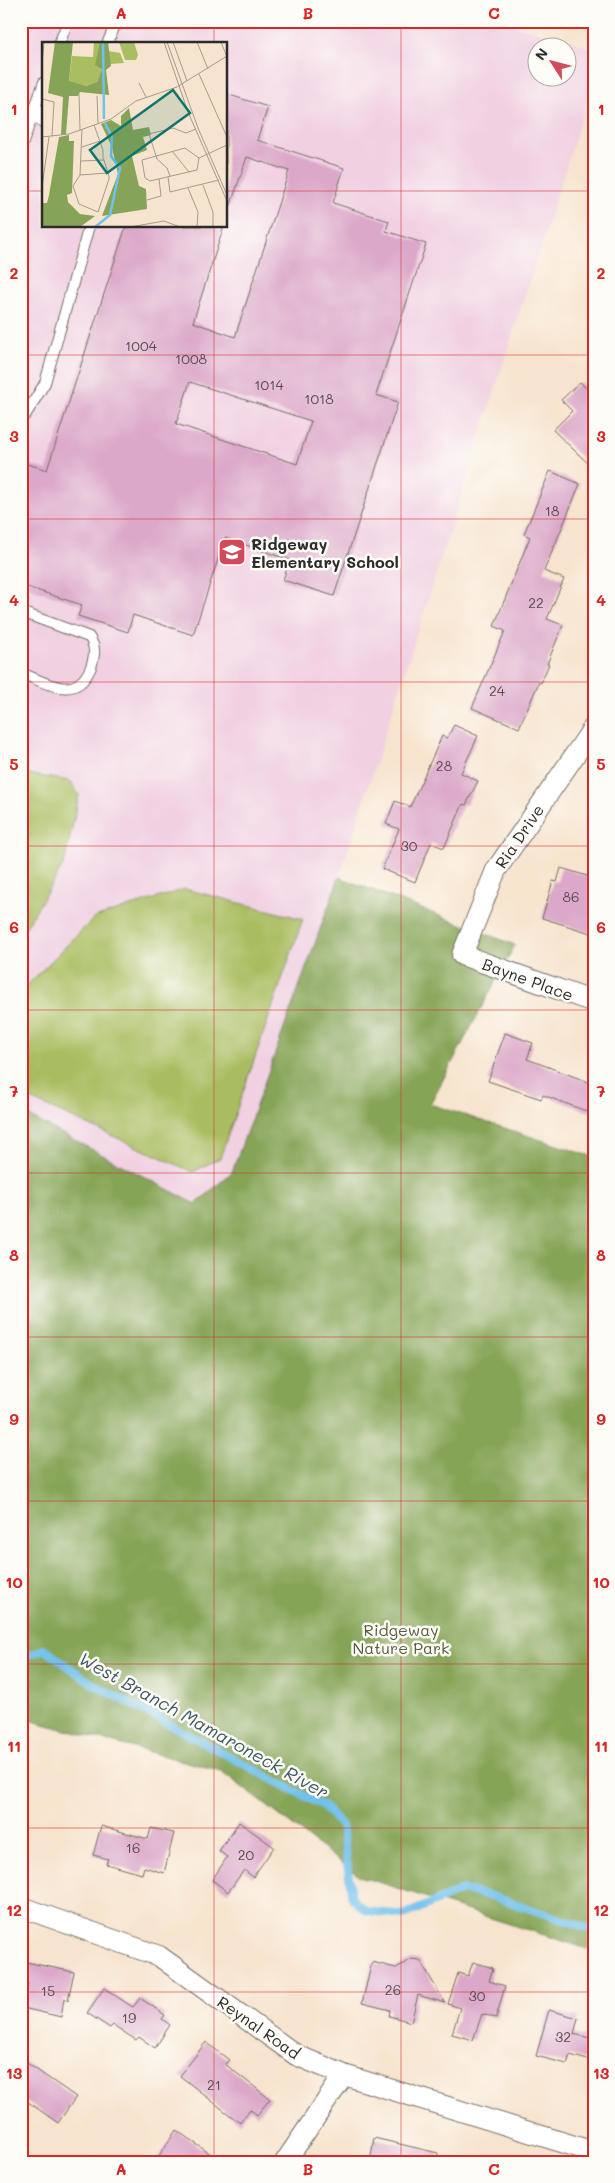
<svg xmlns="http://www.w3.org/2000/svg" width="615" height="2183" viewBox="0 0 615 2183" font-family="Mali,sans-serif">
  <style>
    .built { fill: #f1d0e2; fill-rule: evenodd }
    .green { fill: #a9bd61; stroke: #6a7446 }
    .forest { fill: #86a457; stroke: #586841 }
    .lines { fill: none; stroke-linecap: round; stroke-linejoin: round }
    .stream { stroke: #71c1ec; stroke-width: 8 }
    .building { fill: #dca8c9; fill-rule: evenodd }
    .lane-casing { stroke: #726c64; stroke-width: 12 }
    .street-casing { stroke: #726c64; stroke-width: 22 }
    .lane { stroke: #fff; stroke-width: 10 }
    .street { stroke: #fff; stroke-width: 20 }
    .grid { fill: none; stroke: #d62828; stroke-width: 1; stroke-opacity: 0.55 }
    .labels { text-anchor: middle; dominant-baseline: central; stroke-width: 5; stroke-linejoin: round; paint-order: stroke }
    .number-label { font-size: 14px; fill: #574a52 }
    .poi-label { font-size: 16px; font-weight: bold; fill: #2b2b2b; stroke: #fdfcf7; text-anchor: start }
    .street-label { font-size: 16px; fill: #2b2b2b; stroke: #fdfcf7 }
    .park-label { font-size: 16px; fill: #575e3e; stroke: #fdfcf7 }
    .water-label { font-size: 18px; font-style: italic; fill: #405865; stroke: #fdfcf7 }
    .inset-river { fill: none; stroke: #71c1ec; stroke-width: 2.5 }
    .inset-road { fill: none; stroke: #a59a8d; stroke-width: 1 }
    .view { fill: #0f766e; fill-opacity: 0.15; stroke: #0f766e; stroke-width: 2.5 }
    .inset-edge { fill: none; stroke: #2b2b2b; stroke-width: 2.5 }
    .neatline { fill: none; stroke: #d62828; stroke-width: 2 }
    .grid-label { font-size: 16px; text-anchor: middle; font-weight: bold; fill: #d62828 }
  </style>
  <rect width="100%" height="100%" fill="#fdfcf7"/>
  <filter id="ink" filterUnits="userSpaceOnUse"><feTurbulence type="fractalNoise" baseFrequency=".02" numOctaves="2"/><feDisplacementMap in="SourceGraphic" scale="10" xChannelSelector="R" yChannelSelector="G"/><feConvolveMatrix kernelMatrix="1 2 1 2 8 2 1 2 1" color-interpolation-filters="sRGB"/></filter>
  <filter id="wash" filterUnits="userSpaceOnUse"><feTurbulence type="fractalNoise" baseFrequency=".0096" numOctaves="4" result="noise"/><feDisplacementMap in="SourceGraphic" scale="20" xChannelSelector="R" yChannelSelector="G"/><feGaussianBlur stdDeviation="1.12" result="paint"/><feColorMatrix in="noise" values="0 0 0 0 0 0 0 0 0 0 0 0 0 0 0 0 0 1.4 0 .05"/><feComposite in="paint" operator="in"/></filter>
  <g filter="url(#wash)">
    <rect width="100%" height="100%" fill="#f7e4ce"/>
    <path class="built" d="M21,21H499L594,48V79L339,878L232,1172L196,1204L21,1112ZM44,44H226V226H44ZM538,48H568V78H538Z"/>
    <path class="green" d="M21,773L70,781L79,795L64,864L21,935Z
      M185,889L303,919L220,1158L193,1172L21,1095V996L28,984L94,918Z"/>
    <path class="forest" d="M339,877L515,945L430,1104L594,1157V1951L359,1876L221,1771L21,1718V1112L196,1204L232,1172Z"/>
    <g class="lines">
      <path class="stream" d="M21,1658L44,1649L93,1684L323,1806L342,1826L352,1899L367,1911L404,1915L462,1890L491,1896L594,1930"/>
    </g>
    <g id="blocks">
      <path class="building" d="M226,94L268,107L257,140L344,168L333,203L389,221L386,231L426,244L376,395L398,402L334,596L283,580L290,560L225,538L193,635L133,615L128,632L78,616L82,605L21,585V462L47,470L126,226H224L193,322L235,337L289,171L247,157L230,207H226ZM190,382L311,421L297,464L176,424Z
        M580,382L590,392L594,388V469L553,430L572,411L561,400Z
        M550,471L580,484L544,571L564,579L547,619L563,625L547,664H549L541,683L539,682L519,728L472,708L505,631L494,626L530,537L524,534Z
        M454,725L478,736L461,773L478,781L466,805L463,804L444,848L431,843L415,882L382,869L399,829L386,824L395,801L410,807L442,736L447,738Z
        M561,868L594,878V934L542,918L553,881L557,882Z
        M505,1033L533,1043L527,1059L594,1084V1114L543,1095L541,1099L488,1081Z
        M239,1822L274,1847L253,1877L244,1870L228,1892L212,1880L227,1857L219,1851Z
        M101,1826L148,1839L151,1828L174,1833L164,1873L144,1867L142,1874L106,1864L108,1859L93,1855Z
        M412,1959L420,1960L445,2003L418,1995L411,2022L389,2016L390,2010L362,2003L372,1962L396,1968Z
        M21,1961L74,1972L68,2000L64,1998L61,2017L23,2008L28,1983L21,1982Z
        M473,1962L493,1968L489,1981L505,1986L496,2018L482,2014L473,2040L452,2034L460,2008L448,2004L458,1973L468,1976Z
        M104,1988L131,2006L133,2007L140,1998L165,2015L162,2019L170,2025L155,2048L139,2037L136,2040L113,2025L110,2028L87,2013Z
        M549,2010L578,2018L574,2034L594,2039L588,2060L570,2055L567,2064L536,2056Z
        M206,2042L229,2060L225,2064L270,2099L257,2115L250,2109L240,2123L180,2076Z
        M21,2059L76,2097L58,2123L21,2097Z
        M176,2130L222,2162H155Z
        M374,2138L438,2153V2162H370Z"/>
    </g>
  </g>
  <g filter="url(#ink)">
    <use href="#blocks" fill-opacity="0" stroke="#726c64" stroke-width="1"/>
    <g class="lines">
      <defs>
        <path id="lane" d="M59,44L68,21
          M107,44L117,21
          M21,106L44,124
          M31,114L44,110
          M21,148L44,82
          M21,419L26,414L45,383L89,226
          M21,612L89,637C96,647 95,655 91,667C76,703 48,683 21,673"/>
        <path id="street" d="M594,727L496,870L462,955L594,1002
          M21,1907L159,1956L296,2055L344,2075L594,2152
          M285,2162L344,2075"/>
      </defs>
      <use href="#lane" class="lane-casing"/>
      <use href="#street" class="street-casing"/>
      <use href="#lane" class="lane"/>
      <use href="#street" class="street"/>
    </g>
  </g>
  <path class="grid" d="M214,21V44M401,21V2162M21,191H44M226,191H594M214,226V2162M21,355H594M21,519H594M21,682H594M21,846H594M21,1010H594M21,1173H594M21,1337H594M21,1501H594M21,1664H594M21,1828H594M21,1992H594"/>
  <defs>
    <symbol id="school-square" viewBox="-11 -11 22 22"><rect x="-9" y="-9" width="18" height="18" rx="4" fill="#d1495b" stroke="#fdfcf7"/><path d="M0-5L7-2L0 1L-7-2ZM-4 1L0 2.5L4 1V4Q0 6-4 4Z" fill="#fff"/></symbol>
  </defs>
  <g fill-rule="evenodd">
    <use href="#school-square" x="216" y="536" width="32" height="32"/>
  </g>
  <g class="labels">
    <g class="number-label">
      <text x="141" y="345">1004</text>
      <text x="191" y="358">1008</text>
      <text x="269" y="384">1014</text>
      <text x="319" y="398">1018</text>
      <text x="552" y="510">18</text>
      <text x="536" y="602">22</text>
      <text x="497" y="690">24</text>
      <text x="444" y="765">28</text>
      <text x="409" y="845">30</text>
      <text x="571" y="896">86</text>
      <text x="133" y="1847">16</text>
      <text x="246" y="1854">20</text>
      <text x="393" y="1989">26</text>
      <text x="48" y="1990">15</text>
      <text x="477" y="1995">30</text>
      <text x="129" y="2017">19</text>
      <text x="563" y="2036">32</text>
      <text x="214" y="2084">21</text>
    </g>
    <g class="poi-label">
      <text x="251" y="543">Ridgeway<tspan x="251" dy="18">Elementary School</tspan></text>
    </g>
    <g class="street-label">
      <text transform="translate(519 836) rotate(-56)">Ria Drive</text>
      <text transform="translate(528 979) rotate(20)">Bayne Place</text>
      <text transform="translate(259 2027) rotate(35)">Reynal Road</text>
    </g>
    <g class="park-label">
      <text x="401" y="1629">Ridgeway<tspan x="401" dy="18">Nature Park</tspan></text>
    </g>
    <g class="water-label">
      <text transform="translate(204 1725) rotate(29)">West Branch Mamaroneck River</text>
    </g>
  </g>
  <g transform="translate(42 42)">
    <rect width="185" height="185" fill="#f7e4ce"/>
    <path d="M52,0H58L60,27L55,40L44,44L27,40L30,14L51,15ZM77,0H92L96,13L94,18H83ZM66,9L78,11L82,21L68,22Z" fill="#a9bd61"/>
    <path d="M13,0H31L27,39L44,44L55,40L60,27L53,23L58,0H66L69,24L64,28L67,53L38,50L36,54H27L24,92L19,93L21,55L6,51ZM87,66L91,88L107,85L109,93L101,95L105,108L90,114L97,144L104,147L105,167L60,174L76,132L70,105L59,82L69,78L79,84V74ZM27,93V99H32L30,151L25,153L26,160L38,172L53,174L38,185H0V161H5L7,153L17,95Z" fill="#86a457"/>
    <path class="inset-river" d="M61,0L62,77M53,185L68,173L78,126L69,114L70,95L63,81"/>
    <path class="inset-road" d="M122,0L146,70L185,159M125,0L156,86L185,153M131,0L145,39M155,0L166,27M179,0L185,15M0,22L2,0M157,32L185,95M97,41L104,55M37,52L38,88M55,54L56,81M0,57L12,60L10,94M52,83L61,108V116L62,118L66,131L67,134V137L56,170L37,162L31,144L38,133L66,131M0,95L27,92L69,77L94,59L135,45L185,14M40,105L58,99M143,106L157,116L155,128L108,139L103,136L100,118ZM130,109L147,130M157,116L185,103M39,119L62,118M38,133L40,87M128,134L125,126L115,117L107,92L131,86L144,91L154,87M126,135L128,150L177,138M161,143L171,170V185M0,145L7,95M146,146L156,170L155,185M105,158L119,154L117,137M88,185L122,179L138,185"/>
    <path class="view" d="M131,48L148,71L65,131L48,108Z"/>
    <rect width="185" height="185" class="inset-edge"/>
  </g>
  <rect width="615" height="2183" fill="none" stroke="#fdfcf7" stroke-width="55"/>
  <g transform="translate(552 62) rotate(306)"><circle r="24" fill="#fdfcf7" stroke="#a9a8a5"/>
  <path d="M0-4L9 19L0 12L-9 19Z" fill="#d1495b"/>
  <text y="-8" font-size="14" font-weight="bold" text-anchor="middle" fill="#2b2b2b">N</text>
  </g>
  <rect x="28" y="28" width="560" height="2128" class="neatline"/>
  <g class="grid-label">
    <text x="121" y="19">A</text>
    <text x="308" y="19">B</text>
    <text x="494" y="19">C</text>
    <text x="14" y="115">1</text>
    <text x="601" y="115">1</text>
    <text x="14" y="279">2</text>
    <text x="601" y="279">2</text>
    <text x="14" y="442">3</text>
    <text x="601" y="442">3</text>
    <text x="14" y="606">4</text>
    <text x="601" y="606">4</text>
    <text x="14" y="770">5</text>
    <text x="601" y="770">5</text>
    <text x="14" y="933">6</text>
    <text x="601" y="933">6</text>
    <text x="14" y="1097">7</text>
    <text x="601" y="1097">7</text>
    <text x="14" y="1261">8</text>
    <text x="601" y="1261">8</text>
    <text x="14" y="1425">9</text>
    <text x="601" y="1425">9</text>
    <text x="14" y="1588">10</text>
    <text x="601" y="1588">10</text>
    <text x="14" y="1752">11</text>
    <text x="601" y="1752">11</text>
    <text x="14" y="1916">12</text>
    <text x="601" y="1916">12</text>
    <text x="14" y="2079">13</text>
    <text x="601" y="2079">13</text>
    <text x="121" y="2175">A</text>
    <text x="308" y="2175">B</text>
    <text x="494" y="2175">C</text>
  </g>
</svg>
